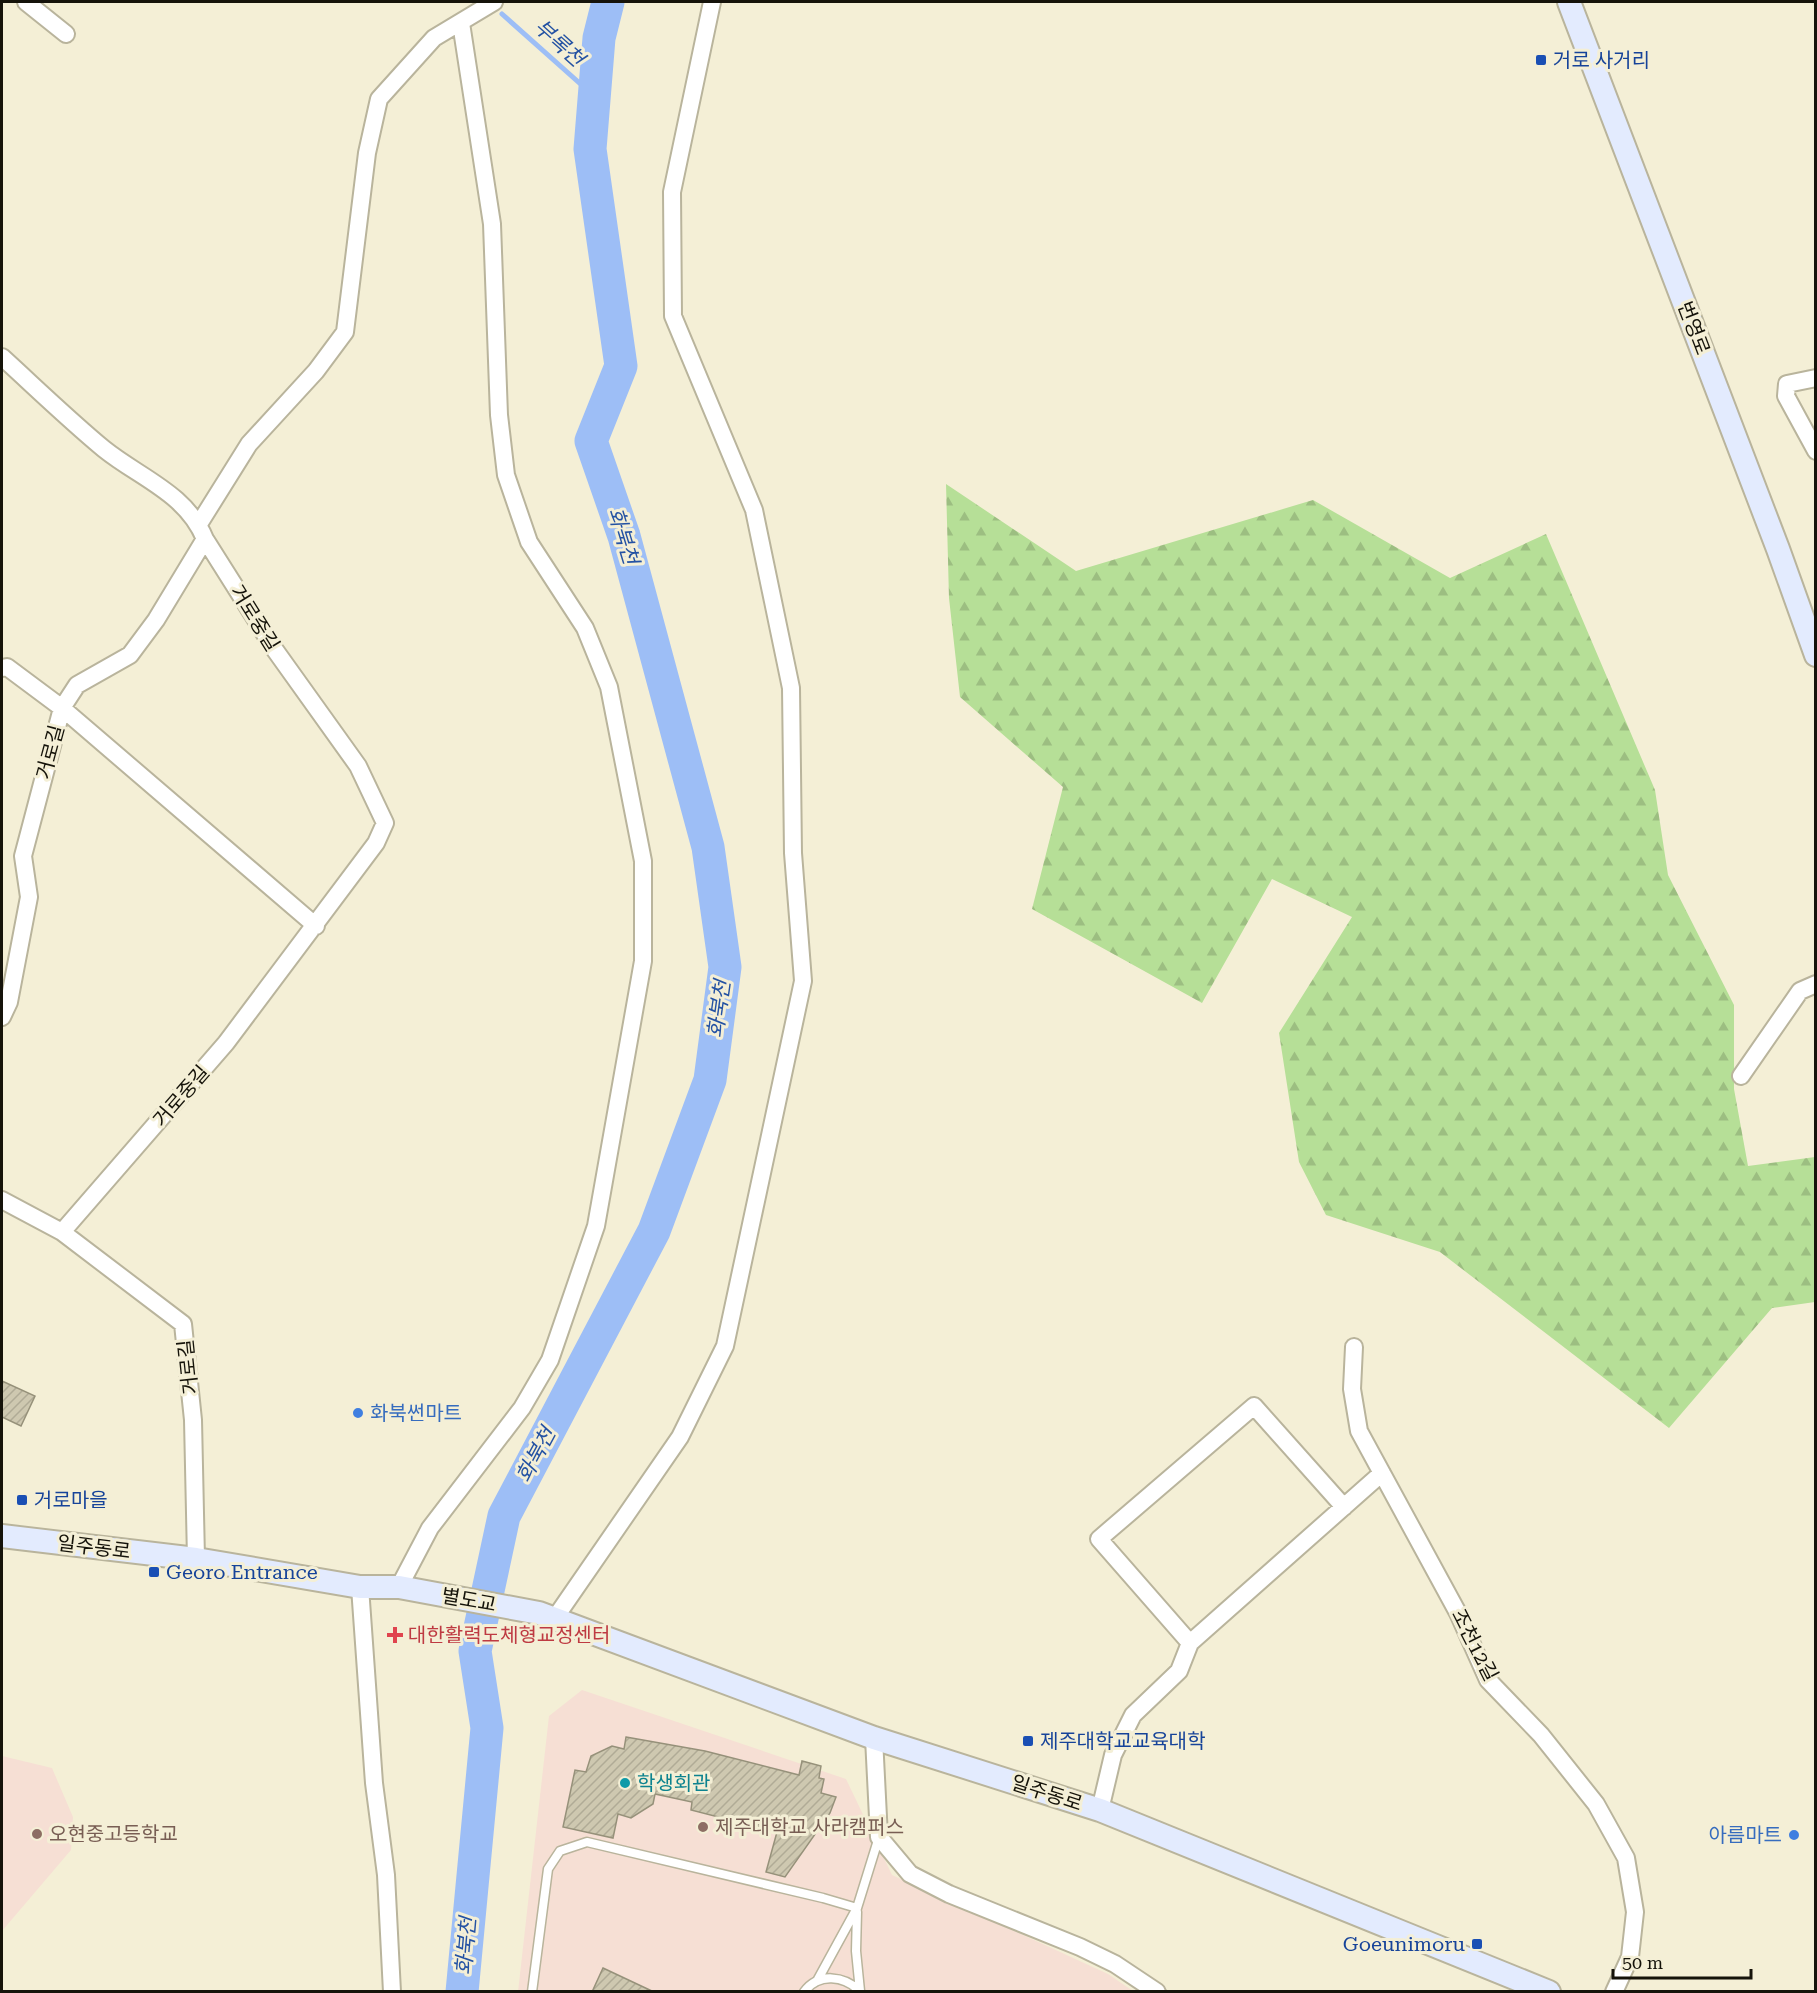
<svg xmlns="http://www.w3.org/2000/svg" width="1817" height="1993" viewBox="0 0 1817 1993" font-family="'Roboto Serif','Noto Sans KR',serif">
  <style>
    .education { fill: #f6dfd4 }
    .forest { fill: url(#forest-firs) }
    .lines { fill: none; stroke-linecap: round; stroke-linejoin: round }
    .stream { stroke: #9dbef6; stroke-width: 5 }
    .river { stroke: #9dbef6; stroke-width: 33 }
    .building { fill: url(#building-hatch); stroke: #96917a; stroke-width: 1.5 }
    .service-casing { stroke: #b9b49c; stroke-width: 11 }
    .minor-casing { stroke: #b9b49c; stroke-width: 20 }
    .secondary-casing { stroke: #b9b49c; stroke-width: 26 }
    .service { stroke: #fff; stroke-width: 8 }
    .minor { stroke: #fff; stroke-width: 16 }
    .secondary { stroke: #e3ebfe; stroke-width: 22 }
    .transit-dot { fill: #1a4fb4; stroke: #f4efd6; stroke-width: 2 }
    .shop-dot { fill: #3f7fe0; stroke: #f4efd6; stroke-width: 2 }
    .health-dot { fill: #e0444e; stroke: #f4efd6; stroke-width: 2 }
    .culture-dot { fill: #0f9aa8; stroke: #f4efd6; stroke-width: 2 }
    .education-dot { fill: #8d6e63; stroke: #f4efd6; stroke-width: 2 }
    .labels { text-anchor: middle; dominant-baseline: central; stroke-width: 6; stroke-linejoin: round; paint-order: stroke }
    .transit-label { font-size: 20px; fill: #164399; stroke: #f4efd6; text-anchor: start }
    .street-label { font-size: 20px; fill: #15130a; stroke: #f4efd6 }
    .shop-label { font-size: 20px; fill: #366cbe; stroke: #f4efd6; text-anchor: start }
    .health-label { font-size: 20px; fill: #be3a42; stroke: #f4efd6; text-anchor: start }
    .culture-label { font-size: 20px; fill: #0d838f; stroke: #f4efd6; text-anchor: start }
    .education-label { font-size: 20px; fill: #785e54; stroke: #f4efd6; text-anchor: start }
    .water-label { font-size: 21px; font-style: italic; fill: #2452a3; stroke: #f4efd6 }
  </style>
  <defs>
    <pattern id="forest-firs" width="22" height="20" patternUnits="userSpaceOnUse" patternTransform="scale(1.5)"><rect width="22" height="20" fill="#b6df97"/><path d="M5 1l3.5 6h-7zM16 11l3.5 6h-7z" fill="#9cbe81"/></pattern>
    <pattern id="building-hatch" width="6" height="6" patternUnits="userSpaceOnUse" patternTransform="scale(1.5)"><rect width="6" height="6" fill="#cec8b0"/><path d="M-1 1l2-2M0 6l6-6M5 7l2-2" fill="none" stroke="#b0ab96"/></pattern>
  </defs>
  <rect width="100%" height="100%" fill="#f4efd6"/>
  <path class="education" d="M582,1690L846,1779L892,1875L1108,1974L1133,1991L518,1992L549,1716Z
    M2,1756L52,1768L73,1817L71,1850L2,1931Z"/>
  <path class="forest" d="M946,484L1076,571L1313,500L1450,578L1546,534L1655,790L1668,875L1734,1005V1089L1748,1166L1815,1157V1302L1772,1308L1669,1428L1440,1252L1326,1215L1299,1162L1279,1033L1352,917L1272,879L1202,1003L1032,909L1063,787L960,697L949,598Z"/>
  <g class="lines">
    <path class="stream" d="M502,14L594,96"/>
    <path class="river" d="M462,1992L487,1728L475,1651L504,1516L654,1231L710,1080L725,967L708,847L624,536L591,441L621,366L590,149L599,38L608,2"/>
  </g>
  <path class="building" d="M2,1381L35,1396L21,1426L2,1417Z
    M626,1737L705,1751L799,1775L802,1761L821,1766L819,1778L824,1779L821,1793L836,1797L830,1813L785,1877L766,1872L777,1832L691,1810L692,1802L655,1794L653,1804L631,1818L618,1814L613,1838L563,1827L575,1770L586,1772L591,1756L612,1746L624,1749Z
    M603,1968L654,1992H592Z"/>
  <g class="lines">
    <defs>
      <path id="service" d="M857,1912L856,1951L860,1991
        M817,1981L857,1908L879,1837
        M532,1992L548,1869L560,1851L587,1842L823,1898L857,1908
        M804,1992C819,1972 844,1976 860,1991"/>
      <path id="minor" d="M26,2L66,34
        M2,357C36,388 69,420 104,449C140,478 186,493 205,539L275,650L358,766L385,823L376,843L226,1043L62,1232
        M1816,378L1787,384L1786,396L1816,451
        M199,524L249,444L316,371L345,332L367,153L379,99L434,38L494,2
        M2,668L7,667L62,708L316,926
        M2,1017L9,1002L29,897L23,856L62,708L77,685L130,655L156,620L205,539
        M1741,1076L1800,991L1816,984
        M2,1200L62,1232L183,1324L193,1420L196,1559
        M1354,1347L1352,1389L1359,1431L1458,1613L1488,1680L1541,1735L1596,1804L1626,1858L1635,1912L1630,1957L1614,1992
        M360,1587L374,1783L386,1875L392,1992
        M399,1587L430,1528L522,1408L550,1360L596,1226L643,961V861L609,687L585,628L529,542L506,475L499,415L492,224L461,23
        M555,1618L680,1437L725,1346L803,981L793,853L791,688L754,510L673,316L672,192L712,2
        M1190,1643L1099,1539L1254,1406L1344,1507
        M874,1738L879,1837L910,1874L949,1894L1080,1947L1115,1964L1157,1992
        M1100,1810L1113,1755L1133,1715L1179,1671L1190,1643L1382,1473"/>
      <path id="secondary" d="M1569,2L1778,549L1816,655
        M2,1536L196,1559L360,1587H399L539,1613L874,1738L1100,1810L1549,1992"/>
    </defs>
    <use href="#service" class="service-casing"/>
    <use href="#minor" class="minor-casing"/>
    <use href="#secondary" class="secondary-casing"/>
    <use href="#service" class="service"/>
    <use href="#minor" class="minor"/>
    <use href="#secondary" class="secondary"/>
  </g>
  <g class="transit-dot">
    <rect x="1535" y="54" width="12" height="12" rx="3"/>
    <rect x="16" y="1494" width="12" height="12" rx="3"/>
    <rect x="148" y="1566" width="12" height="12" rx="3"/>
    <rect x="1022" y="1735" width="12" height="12" rx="3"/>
    <rect x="1471" y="1938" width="12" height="12" rx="3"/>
  </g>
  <g class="shop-dot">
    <circle cx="358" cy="1413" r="6"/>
    <circle cx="1794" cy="1835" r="6"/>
  </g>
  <path class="health-dot" d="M392 1626h6v6h6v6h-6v6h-6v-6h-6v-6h6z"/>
  <circle class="culture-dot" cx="625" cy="1783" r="6"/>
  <g class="education-dot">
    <circle cx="703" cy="1827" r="6"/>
    <circle cx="37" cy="1834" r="6"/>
  </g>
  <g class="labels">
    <g class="transit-label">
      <text x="1553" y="60">거로 사거리</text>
      <text x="34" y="1500">거로마을</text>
      <text x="166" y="1572">Georo Entrance</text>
      <text x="1040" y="1741">제주대학교교육대학</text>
      <text x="1465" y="1944" text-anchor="end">Goeunimoru</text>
    </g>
    <g class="street-label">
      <text transform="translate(1694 328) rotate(69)">번영로</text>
      <text transform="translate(255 618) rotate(58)">거로중길</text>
      <text transform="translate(50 752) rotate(-75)">거로길</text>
      <text transform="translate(181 1096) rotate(-49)">거로중길</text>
      <text transform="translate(188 1367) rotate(-96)">거로길</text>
      <text transform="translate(94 1547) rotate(7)">일주동로</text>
      <text transform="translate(469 1600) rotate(10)">별도교</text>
      <text transform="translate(1475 1645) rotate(63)">조천12길</text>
      <text transform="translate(1047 1793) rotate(18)">일주동로</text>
    </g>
    <g class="shop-label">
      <text x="370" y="1413">화북썬마트</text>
      <text x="1782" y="1835" text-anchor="end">아름마트</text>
    </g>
    <g class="health-label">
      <text x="408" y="1635">대한활력도체형교정센터</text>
    </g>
    <g class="culture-label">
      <text x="637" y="1783">학생회관</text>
    </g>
    <g class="education-label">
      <text x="715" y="1827">제주대학교 사라캠퍼스</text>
      <text x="49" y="1834">오현중고등학교</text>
    </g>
    <g class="water-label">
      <text transform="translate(559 43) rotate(42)">부록천</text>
      <text transform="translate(623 536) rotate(73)">화북천</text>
      <text transform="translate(719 1009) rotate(-82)">화북천</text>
      <text transform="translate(536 1455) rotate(-62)">화북천</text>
      <text transform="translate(466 1946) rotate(-85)">화북천</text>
    </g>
  </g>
  <rect width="1817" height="1993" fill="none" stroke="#15130a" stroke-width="6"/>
  <path d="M1613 1969v9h138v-9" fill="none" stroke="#15130a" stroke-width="3"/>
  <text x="1622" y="1969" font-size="18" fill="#15130a" stroke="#f4efd6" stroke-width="4.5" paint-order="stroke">50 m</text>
</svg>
